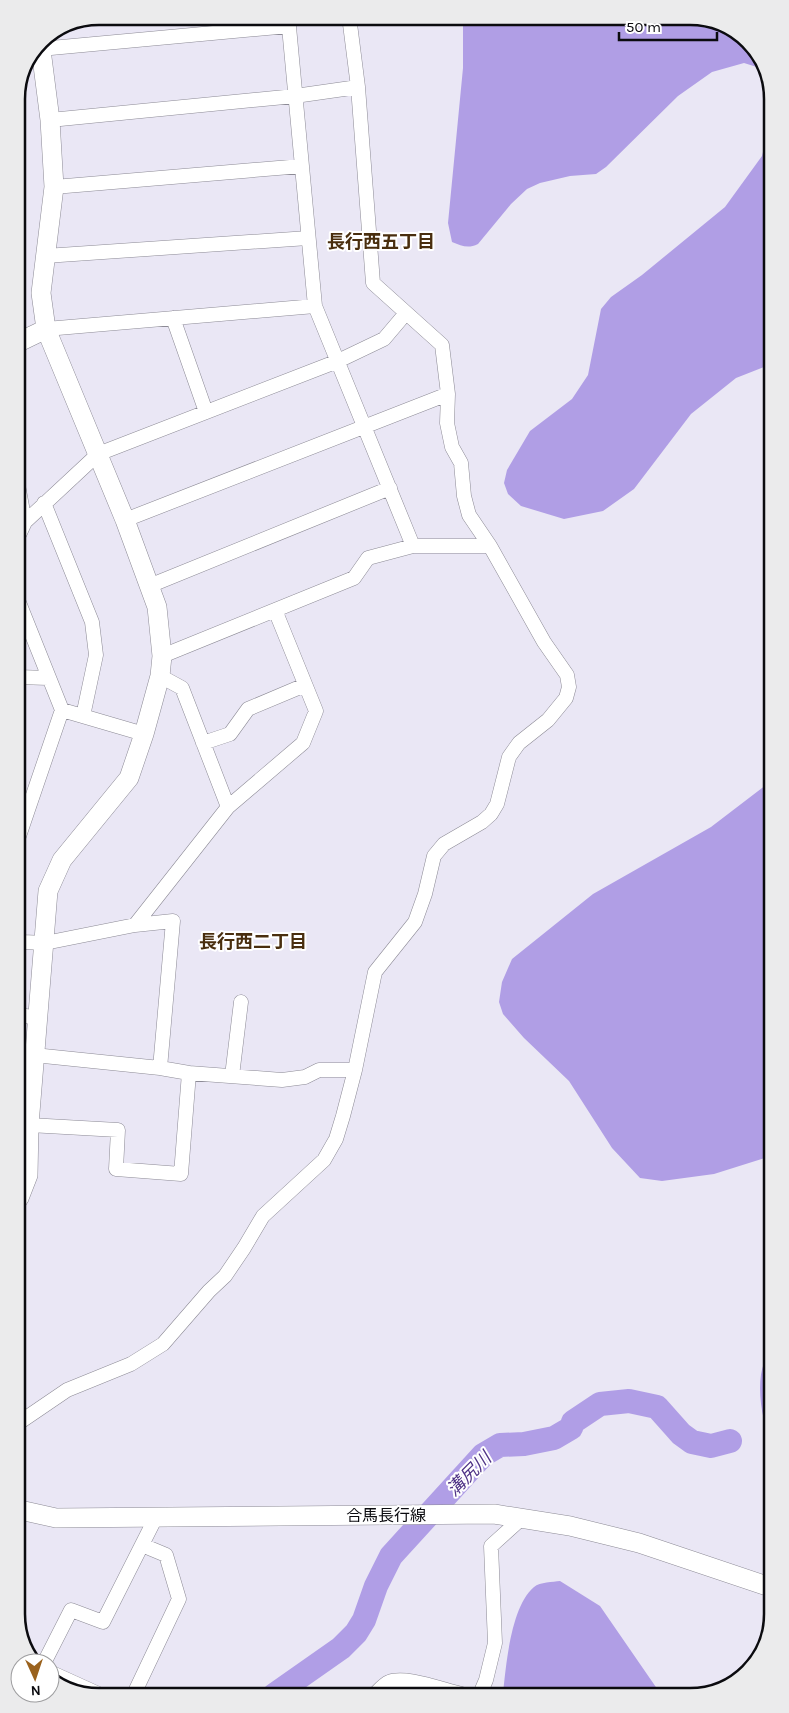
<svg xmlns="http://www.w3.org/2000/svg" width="789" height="1713" viewBox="0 0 789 1713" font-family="Karla,'Noto Sans JP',sans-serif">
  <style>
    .forest { fill: #b09ee5 }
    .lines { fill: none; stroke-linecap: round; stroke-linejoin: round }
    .river { stroke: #b09ee6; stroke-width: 24 }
    .street-casing { stroke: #8c8a95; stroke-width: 15 }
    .secondary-casing { stroke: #8c8a95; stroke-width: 20 }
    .street { stroke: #fff; stroke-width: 14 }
    .secondary { stroke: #fff; stroke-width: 19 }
    .labels { text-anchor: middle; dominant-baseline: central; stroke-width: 4; stroke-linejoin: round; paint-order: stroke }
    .street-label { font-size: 16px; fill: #0b0b0f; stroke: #fff }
    .neighbourhood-label { font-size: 18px; font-weight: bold; fill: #492e0e; stroke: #fff }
    .water-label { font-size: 18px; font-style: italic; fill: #4f3386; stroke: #fff }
    .rim { fill: none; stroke: #0b0b0f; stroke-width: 2.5 }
  </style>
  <rect width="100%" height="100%" fill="#eae7f5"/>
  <path class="forest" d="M463,16H696L740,33L768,72V77L760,68L744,63L712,72L678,96L606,167L596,174L570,176L540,183L527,189L511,204L478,244C468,249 462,246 452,242L448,223L463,68Z
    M768,132L769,365L736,378L691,414L634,489L603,511L564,519L521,506L508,494L504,483L507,470L530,431L572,399L588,375L601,309L611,297L642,275L725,207L762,156Z
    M770,782L771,1156L714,1174L662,1181L640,1178L612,1148L569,1081L524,1038L503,1014L499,1002L502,982L512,959L593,894L711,827Z
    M772,1349V1441C761,1422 756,1383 764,1363C766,1358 769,1353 772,1349Z
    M560,1581L600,1606L660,1693L503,1694C506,1665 511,1606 534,1587C540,1582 553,1582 560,1581Z"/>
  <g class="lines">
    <path class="river" d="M274,1695L341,1648L356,1633L364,1620L376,1586L391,1556L483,1455L500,1445L524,1444L554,1438L571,1428L573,1422L600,1404L629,1401L657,1407L681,1434L692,1442L711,1446L730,1441"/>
    <defs>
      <path id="street" d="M288,16L315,306L413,546
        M37,47L40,49L289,26
        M50,120L295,96L358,87
        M54,187L302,166
        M45,256L308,238
        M173,318L206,412
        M46,329L315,306
        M17,480L25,522
        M44,503L92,622L96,655L83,716
        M125,520L448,394L442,345L373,283L358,87L350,24L351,16
        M18,537L25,522L98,454L338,361L384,339L406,313
        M149,586L390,488
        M18,600L62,710L18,839
        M162,656L354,578L368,558L413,546H490
        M160,676L182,688L228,807
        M18,677L48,678
        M62,710L144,734
        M203,743L230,734L248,709L305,685
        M135,925L228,807L303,743L316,711L275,610
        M19,938L23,942L45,943L135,925L173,921L160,1068L34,1055
        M19,1015L38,1018
        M189,1073L282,1080L305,1077L319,1070H355
        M232,1076L241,1002
        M29,1125L118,1130L116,1169L181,1174L189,1073L160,1068
        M20,1422L67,1390L131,1364L163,1344L209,1291L225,1276L244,1248L263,1216L324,1160L336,1139L343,1116L355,1070L375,972L415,922L425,894L434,856L444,844L482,822L491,814L497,804L509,757L519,743L548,720L566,698L569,687L567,675L544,642L490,546L469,515L464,496L461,463L452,447L447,423L448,394
        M44,1663L71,1610L103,1622L156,1517
        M50,1672L103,1696
        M480,1694L486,1680L495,1643L491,1546L522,1518
        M374,1695C378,1691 384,1684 389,1682C405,1675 443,1690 462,1694
        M133,1696L179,1599L166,1555L142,1545"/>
      <path id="secondary" d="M17,343L46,329
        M19,1198L28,1175L29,1125L48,891L62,860L129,778L144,734L160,676L162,656L157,607L125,520L46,329L41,293L54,187L50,120L40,42
        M20,1510L56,1518L494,1514L570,1526L639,1543L773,1588"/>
    </defs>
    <use href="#street" class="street-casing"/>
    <use href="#secondary" class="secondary-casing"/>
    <use href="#street" class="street"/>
    <use href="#secondary" class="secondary"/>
  </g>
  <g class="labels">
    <g class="street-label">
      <text x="386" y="1515">合馬長行線</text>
    </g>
    <g class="neighbourhood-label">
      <text x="381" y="242">長行西五丁目</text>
      <text x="253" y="942">長行西二丁目</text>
    </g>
    <g class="water-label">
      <text transform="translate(469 1474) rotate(-45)">溝尻川</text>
    </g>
  </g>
  <path d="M0 0H789V1713H0ZM99 25H690A74 74 0 0 1 764 99V1614A74 74 0 0 1 690 1688H99A74 74 0 0 1 25 1614V99A74 74 0 0 1 99 25Z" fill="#ebebec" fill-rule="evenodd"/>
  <path class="rim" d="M99 25H690A74 74 0 0 1 764 99V1614A74 74 0 0 1 690 1688H99A74 74 0 0 1 25 1614V99A74 74 0 0 1 99 25Z"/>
  <g transform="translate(35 1678) rotate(177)"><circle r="24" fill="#ffffff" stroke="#9d9d9f"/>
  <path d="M0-4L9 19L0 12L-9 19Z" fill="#9a621e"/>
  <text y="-8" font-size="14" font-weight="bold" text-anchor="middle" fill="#0b0b0f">N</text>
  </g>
  <path d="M619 32v8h98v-8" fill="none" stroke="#0b0b0f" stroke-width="2.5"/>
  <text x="626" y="32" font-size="15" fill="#0b0b0f" stroke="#ffffff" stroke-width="4" paint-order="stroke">50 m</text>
</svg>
